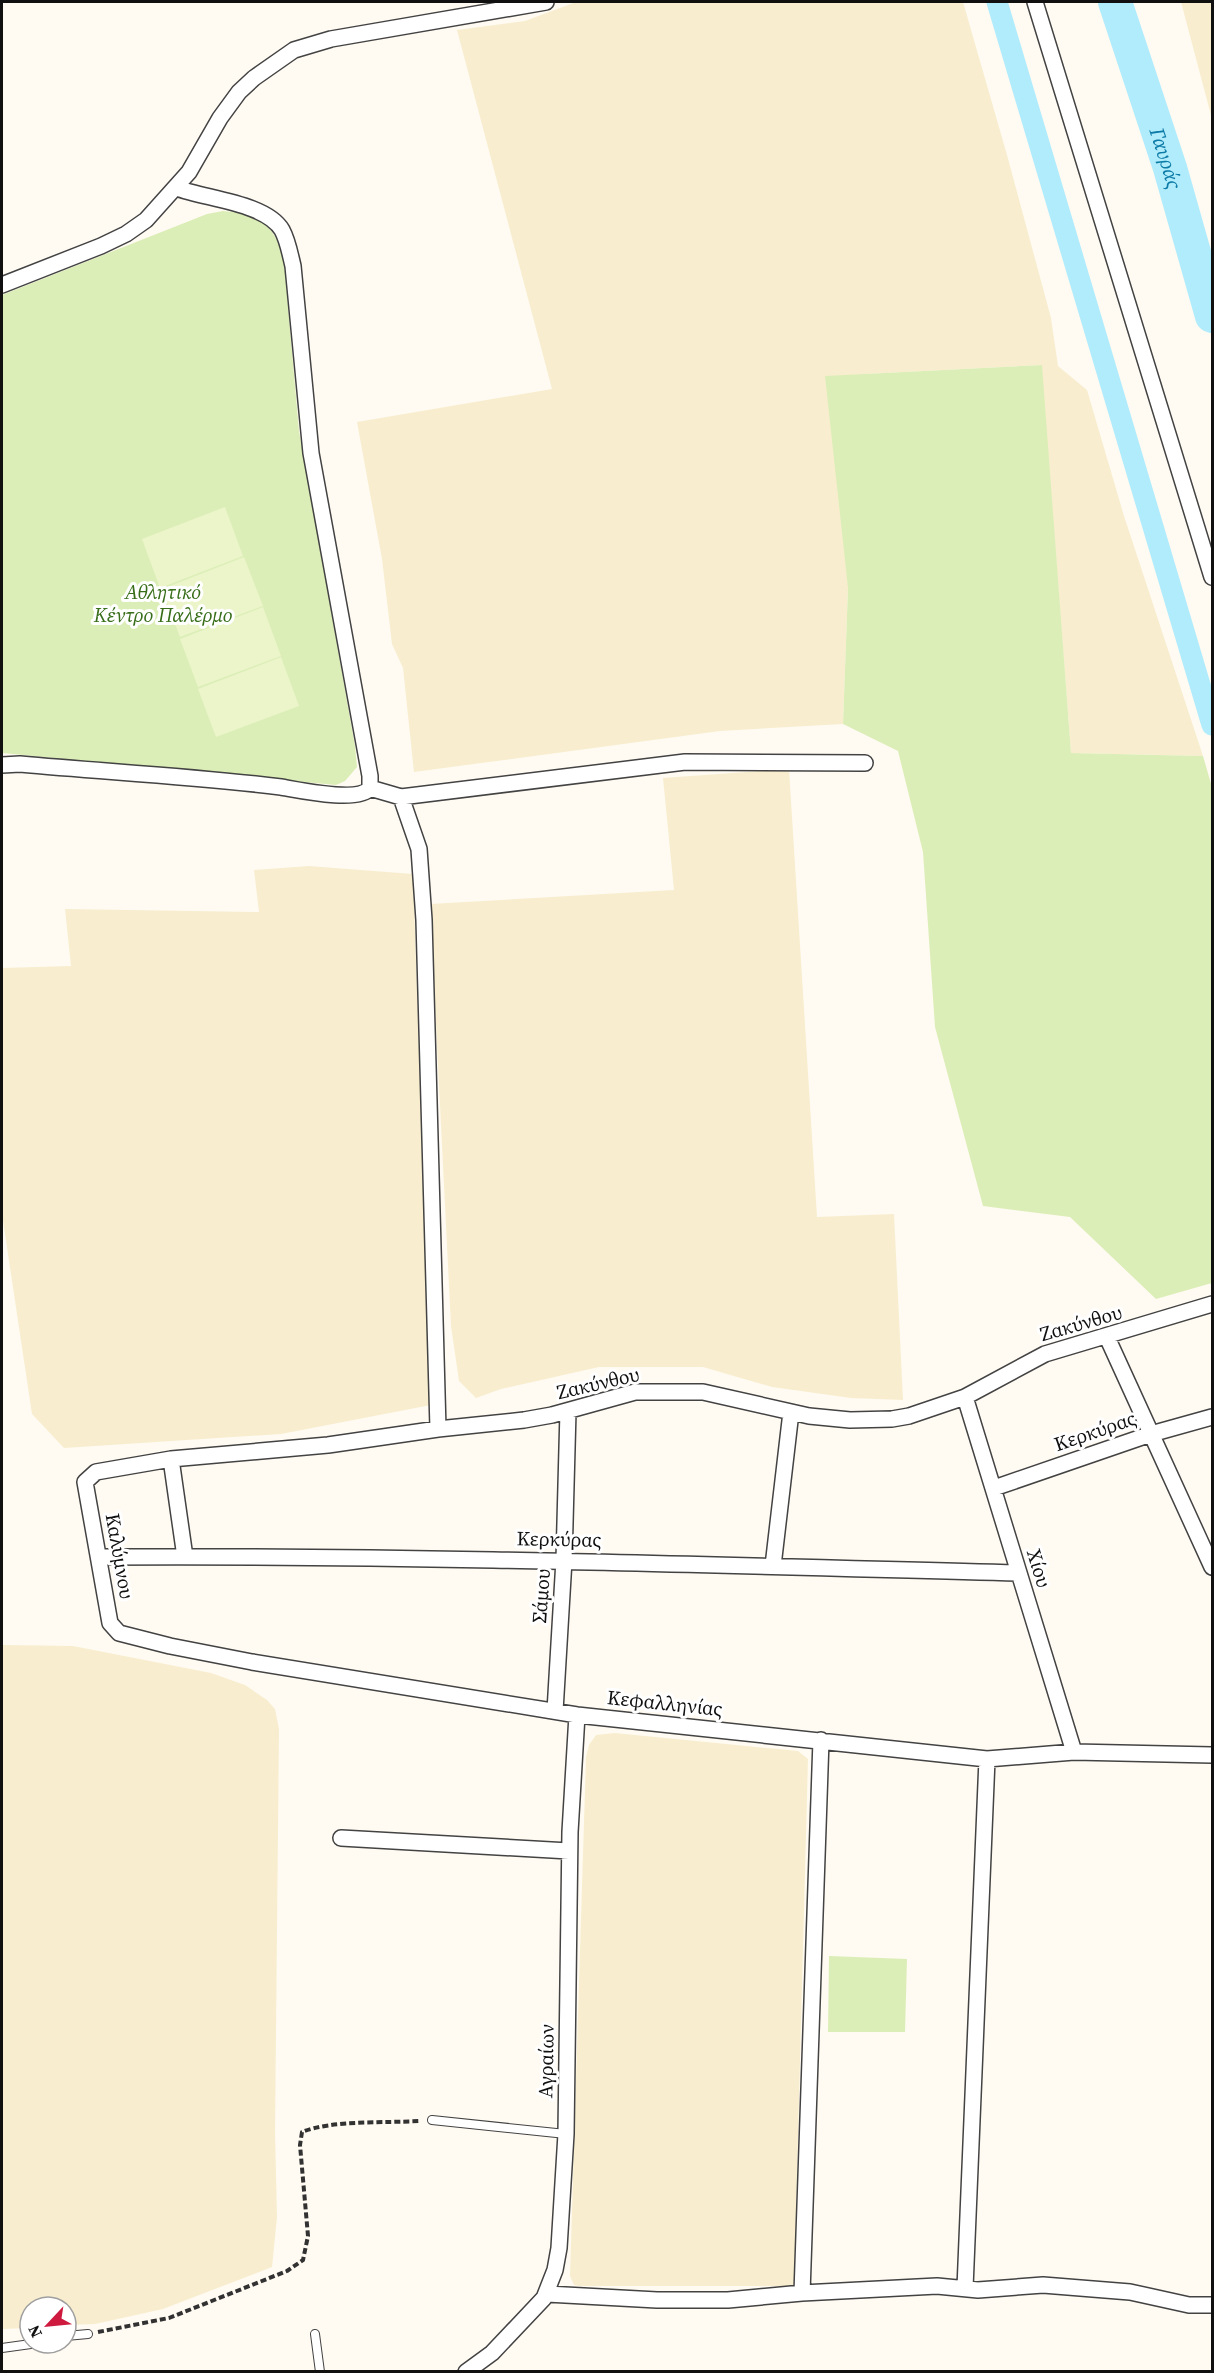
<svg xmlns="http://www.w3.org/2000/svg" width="1214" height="2373" viewBox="0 0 1214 2373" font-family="'Source Serif 4',serif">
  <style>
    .farmland { fill: #f8eecf }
    .green { fill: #dceeb7 }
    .pitch { fill: #ecf4ca }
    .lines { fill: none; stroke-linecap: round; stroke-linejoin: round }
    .canal { stroke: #b1ecfc; stroke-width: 21 }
    .river { stroke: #b1ecfc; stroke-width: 34 }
    .service-casing { stroke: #434343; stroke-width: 10 }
    .minor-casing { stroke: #434343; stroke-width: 18 }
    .path { stroke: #323232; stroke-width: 4; stroke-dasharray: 6 3; stroke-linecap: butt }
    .service { stroke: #fff; stroke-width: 8 }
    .minor { stroke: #fff; stroke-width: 15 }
    .labels { text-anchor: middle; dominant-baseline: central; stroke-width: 6; stroke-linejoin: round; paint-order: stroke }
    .park-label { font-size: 20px; font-style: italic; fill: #386e19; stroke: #fff }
    .street-label { font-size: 20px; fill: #101010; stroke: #fff }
    .water-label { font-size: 21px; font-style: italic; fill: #0c7ba6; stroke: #fff }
  </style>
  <rect width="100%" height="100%" fill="#fffaf2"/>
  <path class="farmland" d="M576,2H963L1007,155L1051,318L1058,366L1087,390L1124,516L1203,756L1071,753L1041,365L866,374L848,588L843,724L720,731L414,772L403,668L392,644L382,559L357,422L552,389L457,30L525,21Z
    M1181,2H1212V119Z
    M789,769L817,1217L894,1214L903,1400L851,1398L772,1387L703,1367H599L501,1389L476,1398L459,1381L451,1326L430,904L674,890L663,778Z
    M309,866L413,874L431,1405L281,1434L64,1448L32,1414L2,1214V968L71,966L65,909L259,912L254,870Z
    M2,1645L73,1646L211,1673L245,1685L267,1700L275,1709L279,1729L275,2133L277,2217L272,2267L163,2309L95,2324L66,2325V2307H30V2328L2,2329Z
    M615,1733L798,1751L808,1759L794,2286H579L574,2285L570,2276L586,1757L589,1745L596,1735Z"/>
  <path class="green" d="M223,211C259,214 276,225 284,261L299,431L355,746L357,767L345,781L336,785L2,753V295L207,214Z
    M1042,365L1071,753L1203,756L1212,787V1283L1156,1299L1070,1217L983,1206L935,1027L923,852L898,751L843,724L848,588L825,376Z
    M829,1956L907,1959L905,2032H828Z"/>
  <path class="pitch" d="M225,507L243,556L160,588L142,539Z
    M244,557L263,606L180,637L162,589Z
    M263,607L281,656L198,687L180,639Z
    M281,657L299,706L216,737L198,689Z"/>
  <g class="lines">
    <path class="canal" d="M997,2L1212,725"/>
    <path class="river" id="s1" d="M1115,2L1170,168L1212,316"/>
    <defs>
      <path id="service" d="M432,2120L566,2134
        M315,2334L320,2372
        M66,2336L88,2334
        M2,2348L38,2343"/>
      <path id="minor" d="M1035,2L1212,577
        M2,285L101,246L126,234L146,220L189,172L220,118L239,92L254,78L294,50L331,39L546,2
        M2,765L20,764C107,772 194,776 281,787C299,790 359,803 370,788V776L311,453L293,266C290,254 288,241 282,230C266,203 206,199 177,188
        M370,788L401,797L419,849L424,920L438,1429
        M401,797L685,762L865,763
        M1212,1304L1045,1354L965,1397L909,1416L892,1419L850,1420L809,1416L703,1392H635L552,1415L524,1420L438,1429L328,1445L171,1459L96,1472L85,1482L110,1623L119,1633L170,1646L252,1662L577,1715L987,1759L1074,1752L1212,1755
        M1107,1337L1212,1567
        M965,1397L1074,1752
        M171,1459L185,1557
        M994,1488L1151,1434L1212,1417
        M99,1557C406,1555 712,1565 1018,1573
        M773,1566L791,1412
        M555,1711L564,1560L568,1411
        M341,1838L569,1851
        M965,2288L987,1759
        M802,2293L821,1740
        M547,2294L657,2300H728L802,2293L937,2286L978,2290L1043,2285L1130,2292L1189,2305H1212
        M466,2372L492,2353L544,2298L555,2270L559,2248L566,2134L570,1832L577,1715"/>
    </defs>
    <use href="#service" class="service-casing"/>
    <use href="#minor" class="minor-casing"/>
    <path class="path" d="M98,2332L169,2318L287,2271L303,2260L308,2236L300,2145L302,2132C331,2120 387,2123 420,2121"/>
    <use href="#service" class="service"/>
    <use href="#minor" class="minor"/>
  </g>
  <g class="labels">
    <g class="park-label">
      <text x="163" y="592">Αθλητικό<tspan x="163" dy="23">Κέντρο Παλέρμο</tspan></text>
    </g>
    <g class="street-label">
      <text transform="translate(1081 1323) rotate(-16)">Ζακύνθου</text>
      <text transform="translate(598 1383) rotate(-13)">Ζακύνθου</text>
      <text transform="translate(1095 1431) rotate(-19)">Κερκύρας</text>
      <text transform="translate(559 1539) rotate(1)">Κερκύρας</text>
      <text transform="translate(120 1556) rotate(80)">Καλύμνου</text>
      <text transform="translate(1039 1568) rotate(73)">Χίου</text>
      <text transform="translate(541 1596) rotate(-86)">Σάμου</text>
      <text transform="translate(665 1703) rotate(6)">Κεφαλληνίας</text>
      <text transform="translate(546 2061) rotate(-89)">Αγραίων</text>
    </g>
    <g class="water-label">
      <text stroke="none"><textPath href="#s1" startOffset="164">Γαυράς</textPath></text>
    </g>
  </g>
  <rect width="1214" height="2373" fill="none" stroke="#101010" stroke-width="6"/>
  <g transform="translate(48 2325) rotate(244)"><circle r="28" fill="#ffffff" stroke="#9f9f9f" stroke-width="1.5"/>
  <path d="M0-4.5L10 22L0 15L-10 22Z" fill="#ce1a3f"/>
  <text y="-9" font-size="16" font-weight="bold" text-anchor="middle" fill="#101010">N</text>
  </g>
</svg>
